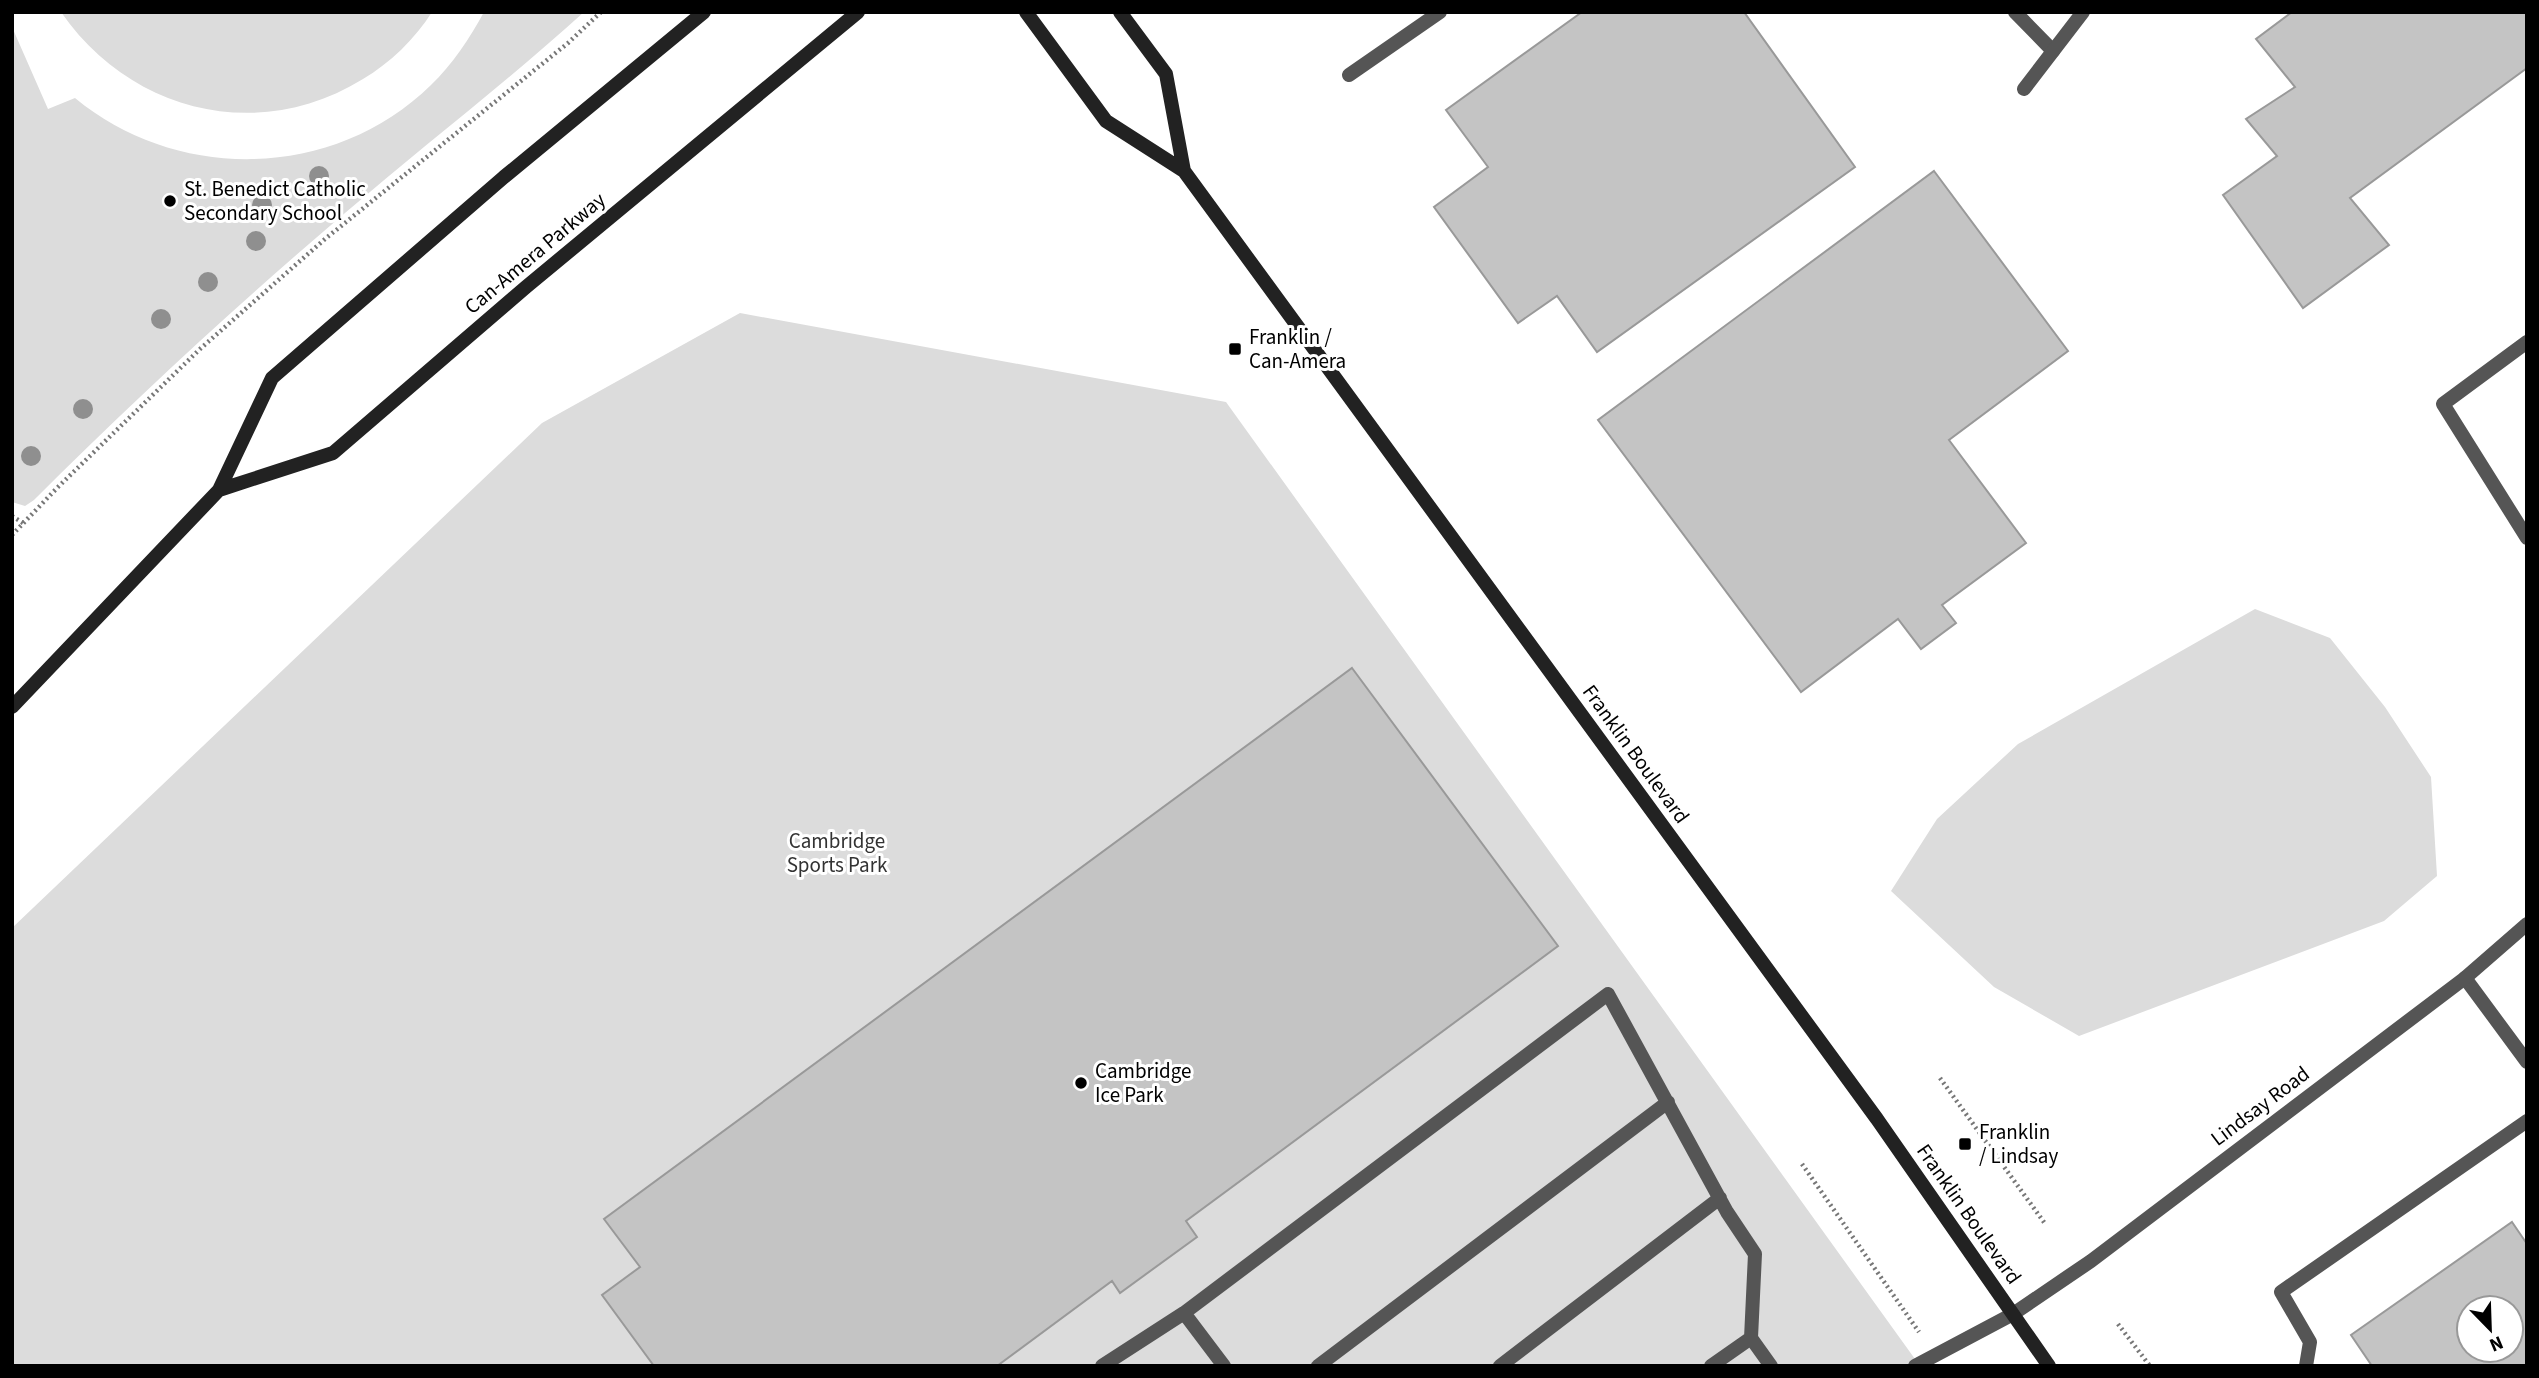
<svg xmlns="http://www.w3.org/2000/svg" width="2539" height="1378" viewBox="0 0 2539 1378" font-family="'Source Sans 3',sans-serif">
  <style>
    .green { fill: #dcdcdc }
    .building { fill: #c4c4c4; stroke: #999; stroke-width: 2; fill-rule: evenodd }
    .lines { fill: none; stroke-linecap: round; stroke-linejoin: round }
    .path { stroke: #777; stroke-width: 4.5; stroke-dasharray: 2 3.5; stroke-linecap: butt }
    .service { stroke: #555; stroke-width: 14 }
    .minor { stroke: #555; stroke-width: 14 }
    .secondary { stroke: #222; stroke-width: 14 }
    .tree { fill: #8f8f8f }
    .poi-dot { fill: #000; stroke: #fff; stroke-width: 2.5 }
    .labels { text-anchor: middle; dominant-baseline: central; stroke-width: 6; stroke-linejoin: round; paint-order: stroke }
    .poi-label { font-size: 21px; fill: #000; stroke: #fff; text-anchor: start }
    .street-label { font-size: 21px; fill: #000; stroke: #fff }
    .park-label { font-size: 21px; fill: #333; stroke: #fff }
  </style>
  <rect width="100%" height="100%" fill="#fff"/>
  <path class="green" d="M61,12H432C415,39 390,63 363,79C258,144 130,112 61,12Z
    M484,12H584C507,82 424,145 345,213C238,304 133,401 34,500L25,506L12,502V27L48,109L75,98C178,183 334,180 431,85C452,65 470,38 484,12Z
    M740,313L1226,402L1920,1366H12V928L542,423Z
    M2255,609L2330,638L2385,707L2431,777L2437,876L2384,921L2079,1036L1994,987L1891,891L1937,819L2018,744Z"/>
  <path class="building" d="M1582,12H1744L1855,167L1597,352L1557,296L1518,323L1434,207L1488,167L1446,110Z
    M2292,12H2527V68L2350,198L2389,245L2303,308L2223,195L2277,156L2246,119L2295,87L2256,39Z
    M1934,171L2068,351L1949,440L2026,543L1942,605L1956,623L1921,649L1898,619L1801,692L1598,420Z
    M1352,668L1558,946L1186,1221L1197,1237L1120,1293L1112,1281L997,1366H654L602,1295L640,1267L604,1219Z
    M2512,1222L2527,1244V1366H2372L2351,1335ZM2469,1308H2511V1350H2469Z"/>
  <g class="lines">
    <path class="path" d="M12,516L23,523
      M12,535L58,487L200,349L325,239L568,43L601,12
      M1940,1078L2046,1225
      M1802,1164L1919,1332
      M2118,1324L2150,1366"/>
    <path class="service" d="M2015,12L2053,51
      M1349,75L1440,12
      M2527,342L2443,404L2527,538
      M2465,978L2527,1062
      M1102,1366L1184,1313
      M1224,1366L1184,1313L1608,994L1727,1212L1755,1254L1751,1338L1771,1366
      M1318,1366L1668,1102
      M1500,1366L1720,1198
      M1711,1366L1751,1338
      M1915,1366L2013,1314
      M2306,1366L2310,1342L2281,1292L2527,1121"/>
    <path class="minor" d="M2024,89L2083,12
      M2013,1314L2091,1261L2465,978L2527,924"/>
    <path class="secondary" d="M1026,12L1106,121L1184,171L1877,1119L2049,1366
      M1120,12L1166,74L1184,171
      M219,490L333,453L526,287L858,12
      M12,707L219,490L272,378L504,177L704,12"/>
  </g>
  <g class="tree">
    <circle cx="319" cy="176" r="10"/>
    <circle cx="262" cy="205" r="10"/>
    <circle cx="256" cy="241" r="10"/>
    <circle cx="208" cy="282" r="10"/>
    <circle cx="161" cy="319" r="10"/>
    <circle cx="83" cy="409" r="10"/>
    <circle cx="31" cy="456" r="10"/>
  </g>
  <g class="poi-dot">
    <circle cx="170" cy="201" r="7"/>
    <rect x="1228" y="342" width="14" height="14" rx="3.5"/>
    <circle cx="1081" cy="1083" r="7"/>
    <rect x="1958" y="1137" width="14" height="14" rx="3.5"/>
  </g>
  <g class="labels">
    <g class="poi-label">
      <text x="184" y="189">St. Benedict Catholic<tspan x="184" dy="24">Secondary School</tspan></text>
      <text x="1249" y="337">Franklin /<tspan x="1249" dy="24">Can-Amera</tspan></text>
      <text x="1095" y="1071">Cambridge<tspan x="1095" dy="24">Ice Park</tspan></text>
      <text x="1979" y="1132">Franklin<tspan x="1979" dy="24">/ Lindsay</tspan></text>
    </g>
    <g class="street-label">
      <text transform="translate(535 253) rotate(-40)">Can-Amera Parkway</text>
      <text transform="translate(1636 754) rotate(54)">Franklin Boulevard</text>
      <text transform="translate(2260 1106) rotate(-37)">Lindsay Road</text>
      <text transform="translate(1969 1214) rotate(55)">Franklin Boulevard</text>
    </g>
    <g class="park-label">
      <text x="837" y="841">Cambridge<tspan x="837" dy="24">Sports Park</tspan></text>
    </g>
  </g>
  <rect width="2539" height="1378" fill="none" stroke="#000000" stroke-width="28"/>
  <g transform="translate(2490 1329) rotate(157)"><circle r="33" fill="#ffffff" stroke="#999999" stroke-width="2"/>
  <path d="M0-5L12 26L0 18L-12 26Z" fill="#000000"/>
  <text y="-10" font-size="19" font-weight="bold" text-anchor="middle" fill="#000000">N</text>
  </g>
</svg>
